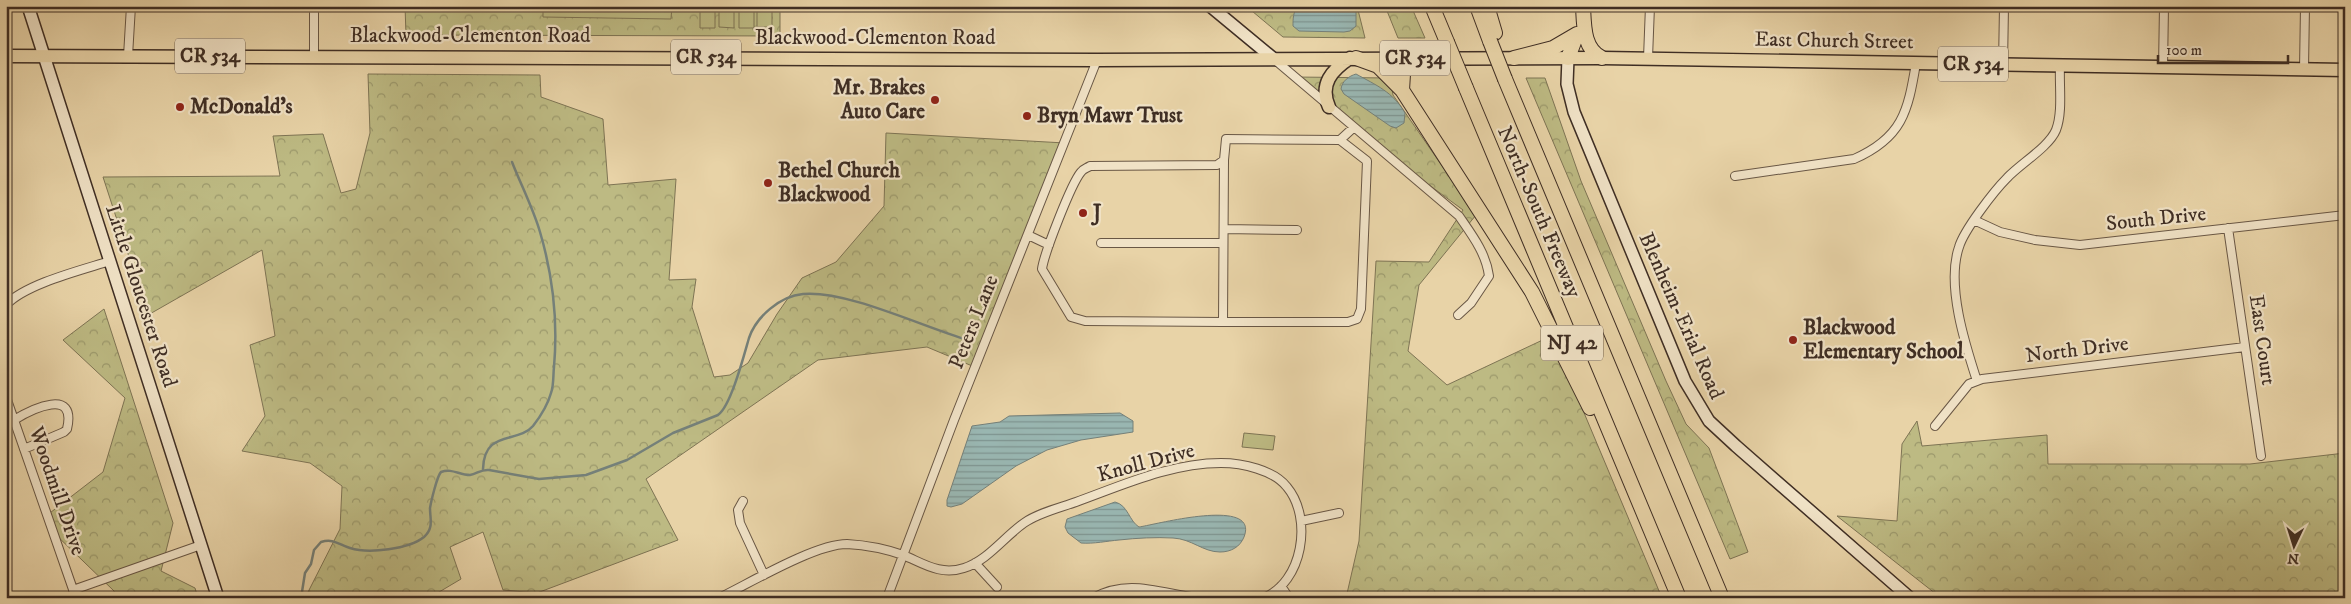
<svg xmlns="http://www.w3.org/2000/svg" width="2351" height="604" viewBox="0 0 2351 604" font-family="'IM FELL DW Pica',serif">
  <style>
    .forest { fill: url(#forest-crowns); stroke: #7e7454 }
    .pitch { fill: #bdba83; stroke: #7e7454 }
    .water { fill: url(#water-rules); stroke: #758079 }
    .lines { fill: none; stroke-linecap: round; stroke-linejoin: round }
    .stream { stroke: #758079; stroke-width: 2.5 }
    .street-casing { stroke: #695745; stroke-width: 10 }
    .secondary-casing { stroke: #3f2e24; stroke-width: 14 }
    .primary-casing { stroke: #3f2e24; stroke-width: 15 }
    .highway-casing { stroke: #3f2e24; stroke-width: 16 }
    .street { stroke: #f0e2c6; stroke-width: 8 }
    .secondary { stroke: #f0e2c6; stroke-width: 11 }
    .primary { stroke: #e8d3a7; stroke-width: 12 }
    .highway { stroke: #e8d3a7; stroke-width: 14 }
    .highway-bridge-casing { stroke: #3f2e24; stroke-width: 16; stroke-linecap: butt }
    .highway-bridge { stroke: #e8d3a7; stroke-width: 14 }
    .poi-dot { fill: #8f2418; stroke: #f0e2c6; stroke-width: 2 }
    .labels { text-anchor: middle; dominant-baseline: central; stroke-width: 4.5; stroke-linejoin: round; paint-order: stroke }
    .shield { fill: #f0e2c6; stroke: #746455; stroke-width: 1 }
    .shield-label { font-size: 20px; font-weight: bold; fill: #3f2e24 }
    .street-label { font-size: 21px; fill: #3f2e24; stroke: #f0e2c6 }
    .poi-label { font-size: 21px; font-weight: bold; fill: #3f2e24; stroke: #f0e2c6; text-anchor: start }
  </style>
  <defs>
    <pattern id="forest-crowns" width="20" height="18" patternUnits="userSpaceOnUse" patternTransform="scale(1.25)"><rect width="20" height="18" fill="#bdba83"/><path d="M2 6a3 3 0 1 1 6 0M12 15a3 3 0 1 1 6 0" fill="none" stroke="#9b986b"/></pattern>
    <pattern id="water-rules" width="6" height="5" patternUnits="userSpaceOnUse" patternTransform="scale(1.25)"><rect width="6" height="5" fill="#99b6b1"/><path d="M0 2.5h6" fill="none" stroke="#7e9490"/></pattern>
  </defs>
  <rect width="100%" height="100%" fill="#e8d3a7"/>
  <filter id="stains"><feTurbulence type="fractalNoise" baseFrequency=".004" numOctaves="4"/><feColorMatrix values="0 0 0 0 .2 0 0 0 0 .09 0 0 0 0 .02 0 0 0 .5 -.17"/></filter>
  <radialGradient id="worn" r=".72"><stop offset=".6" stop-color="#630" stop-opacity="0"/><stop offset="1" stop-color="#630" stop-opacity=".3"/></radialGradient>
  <path class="forest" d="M405,6H780V36L406,35Z
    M1246,6H1357L1365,38L1283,37Z
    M1385,6H1411L1425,38H1398Z
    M368,74L540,75L541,97L603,119L608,185L676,179L669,280L696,279L692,307L714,377L730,375L748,363L777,314L802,278L836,262L884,206L886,133L1065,143L977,368L927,347L818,360L646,479L678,540L537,593L503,590L483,532L450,547L461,579L429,598H305L340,529L342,486L310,463L242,451L265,416L250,345L275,336L262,250L148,315L103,177L280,176L273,136L323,134L341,193L356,189L370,133Z
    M1295,77L1390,78L1393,95L1476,215L1419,285L1408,351L1447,385L1549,337L1550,332L1662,598H1346L1359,541L1376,261L1429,262L1463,210L1394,159Z
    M1526,78H1545L1581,181L1666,381L1686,424L1709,448L1748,552L1730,559Z
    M104,309L173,523L161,571L195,588L198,598H116L114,591L53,532L46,516L103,472L125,398L63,340Z
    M1917,421L1922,446L2047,435L2048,464H2250L2345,453V598H1941L1837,516L1897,521L1902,444Z"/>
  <path class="pitch" d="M543,6H672L671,19L543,17Z
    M700,6H715V28H700Z
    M719,6H734V28L719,27Z
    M739,6H754V28H739Z
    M757,6H772V27H757Z
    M1244,433L1275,436L1273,450L1242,447Z"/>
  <path class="water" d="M1298,6L1352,7L1356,12V26L1350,31L1344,32L1299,31L1293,26C1293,19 1293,12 1298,6Z
    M1356,74C1376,85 1393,92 1405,113L1404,123L1396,128L1390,126L1344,94L1341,89C1342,81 1349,76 1356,74Z
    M1120,413L1133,421V432L1081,440L1047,450L1016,466L962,504L951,507L947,506V500L972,426L1000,422L1009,416Z
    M1115,502C1128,505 1129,521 1139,527C1154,525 1260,496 1244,537C1240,547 1231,552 1220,552C1203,552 1192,539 1173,538C1156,537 1137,538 1119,540C1107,541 1094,544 1081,543L1068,533L1065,527L1067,519Z"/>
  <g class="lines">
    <path class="stream" d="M483,469C484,429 518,444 533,426C540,417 548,404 551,393C554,385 553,375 554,367C558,321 553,276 540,232C533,208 521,185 512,162
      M301,598L305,573L311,564L314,550L321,542C334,538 339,545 350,548C369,554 409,549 424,537C434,528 430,519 430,508C431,502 437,476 441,472C452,468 459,475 470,475C477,474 481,469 489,470L539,479L586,475L627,460L673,433L718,415C731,406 744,355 749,338C756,317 780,296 803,294C847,290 923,327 968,340"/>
    <defs>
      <path id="street" d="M314,6V56
        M128,56L131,6
        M1648,58L1650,6
        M1275,60L1459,216C1472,235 1486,253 1489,276L1471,303L1458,315
        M2003,65L2004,6
        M2163,68L2164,6
        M2304,69L2305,6
        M1224,160L1223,322L1085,321L1071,317L1042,269C1044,254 1071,184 1081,172C1083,169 1087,168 1090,166L1217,165L1224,160L1226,139L1340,140L1353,128
        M1735,176L1854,159C1902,138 1908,112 1916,63
        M1974,220L2000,232L2035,240L2080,245L2345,215
        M2228,228L2261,456
        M1224,229L1297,230
        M1028,235L1049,245
        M1101,243H1223
        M6,305C25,284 82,270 110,261
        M1223,322H1348L1357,319L1361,309L1367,161L1340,140
        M1977,381C1965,344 1946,285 1959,247C1964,230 1994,191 2007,178C2020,164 2049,147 2056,130C2063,112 2059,86 2060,66
        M6,397L76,598
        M14,420C32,409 77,387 67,429L64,432L24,449
        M1935,426L1969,384L1982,379L2245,347
        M743,501L738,510L740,523L764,575
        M1301,521L1339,513
        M975,563L997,587
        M1281,586L1289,598
        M73,590L201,545
        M719,598C750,583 815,544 847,544C864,545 886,549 903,555C923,563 940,576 964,568C987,561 1004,537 1024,523C1038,513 1059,508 1076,502C1123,485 1171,463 1221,463C1242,463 1274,470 1287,487C1313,518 1303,583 1263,598
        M887,598L954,420L1097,60
        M1093,598C1128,578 1160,593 1197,598"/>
      <path id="secondary" d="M28,6L218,598
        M1210,6L1274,59
        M1568,58L1567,84L1574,112L1685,381L1709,421L1736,446L1910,598"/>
      <path id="primary" d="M6,56L1097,60L1602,58L2345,70
        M1329,107C1319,84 1332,70 1350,58"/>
      <path id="highway" d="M1432,6L1447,42
        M1477,6L1490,41
        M1487,6L1495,33
        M1583,6C1584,25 1583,49 1602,58
        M1356,58L1378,66L1402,90
        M1412,58L1403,74L1402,90L1532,292L1590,408
        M1514,58L1553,48L1577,34
        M1568,58L1577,34
        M1505,79L1722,598
        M1466,88L1679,598"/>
    </defs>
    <use href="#street" class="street-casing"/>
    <use href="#secondary" class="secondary-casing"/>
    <use href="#primary" class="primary-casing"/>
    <use href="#highway" class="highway-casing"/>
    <use href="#street" class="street"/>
    <use href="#secondary" class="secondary"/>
    <use href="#primary" class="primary"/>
    <use href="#highway" class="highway"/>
    <defs>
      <path id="highway-bridge" d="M1490,41L1505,79
        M1447,42L1466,88"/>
    </defs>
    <use href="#highway-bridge" class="highway-bridge-casing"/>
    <use href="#highway-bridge" class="highway-bridge"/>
  </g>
  <g class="poi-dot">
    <circle cx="935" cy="100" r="5"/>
    <circle cx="180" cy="107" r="5"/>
    <circle cx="1027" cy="116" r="5"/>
    <circle cx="768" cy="183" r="5"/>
    <circle cx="1083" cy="213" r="5"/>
    <circle cx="1793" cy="340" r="5"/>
  </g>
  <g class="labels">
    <g class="shield">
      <rect x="175" y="38.5" width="70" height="35" rx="4"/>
      <rect x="671" y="39.5" width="70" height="35" rx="4"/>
      <rect x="1380" y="40.5" width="70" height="35" rx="4"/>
      <rect x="1938" y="46.5" width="70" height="35" rx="4"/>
      <rect x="1541" y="325.5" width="62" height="35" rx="4"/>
    </g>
    <g class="shield-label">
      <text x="210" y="56">CR 534</text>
      <text x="706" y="57">CR 534</text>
      <text x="1415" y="58">CR 534</text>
      <text x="1973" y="64">CR 534</text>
      <text x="1572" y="343">NJ 42</text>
    </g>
    <g class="street-label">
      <text x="470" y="36">Blackwood-Clementon Road</text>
      <text x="875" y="38">Blackwood-Clementon Road</text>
      <text transform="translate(1834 41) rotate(1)">East Church Street</text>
      <text transform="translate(1539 212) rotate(67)">North-South Freeway</text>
      <text transform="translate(2156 219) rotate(-6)">South Drive</text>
      <text transform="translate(141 296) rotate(72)">Little Gloucester Road</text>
      <text transform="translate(1681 316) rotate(66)">Blenheim-Erial Road</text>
      <text transform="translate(974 322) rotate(-68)">Peters Lane</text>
      <text transform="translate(2262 340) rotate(82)">East Court</text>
      <text transform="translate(2077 350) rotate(-7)">North Drive</text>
      <text transform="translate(1146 463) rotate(-15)">Knoll Drive</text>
      <text transform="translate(57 491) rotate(71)">Woodmill Drive</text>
    </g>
    <g class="poi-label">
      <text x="925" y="88" text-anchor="end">Mr. Brakes<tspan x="925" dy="24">Auto Care</tspan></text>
      <text x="190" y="107">McDonald's</text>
      <text x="1037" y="116">Bryn Mawr Trust</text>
      <text x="778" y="171">Bethel Church<tspan x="778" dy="24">Blackwood</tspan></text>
      <text x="1093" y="213">J</text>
      <text x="1803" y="328">Blackwood<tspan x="1803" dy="24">Elementary School</tspan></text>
    </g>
  </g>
  <rect width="2351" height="604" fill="none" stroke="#e8d3a7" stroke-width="25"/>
  <rect x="8" y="8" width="2336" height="589" fill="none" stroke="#3f2e24" stroke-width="2.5"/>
  <rect x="12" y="12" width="2326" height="579" fill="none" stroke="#3f2e24"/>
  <g transform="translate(2294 546) rotate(184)" stroke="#f0e2c6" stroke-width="4" paint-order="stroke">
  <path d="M0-4L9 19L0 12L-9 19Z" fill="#3f2e24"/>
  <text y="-8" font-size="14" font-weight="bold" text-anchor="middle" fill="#3f2e24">N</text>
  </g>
  <path d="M2158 55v8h130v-8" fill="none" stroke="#3f2e24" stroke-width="2.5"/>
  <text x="2166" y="55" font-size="15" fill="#3f2e24" stroke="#f0e2c6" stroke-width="4" paint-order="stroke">100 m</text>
  <rect width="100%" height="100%" filter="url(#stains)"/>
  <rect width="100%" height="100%" fill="url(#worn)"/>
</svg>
